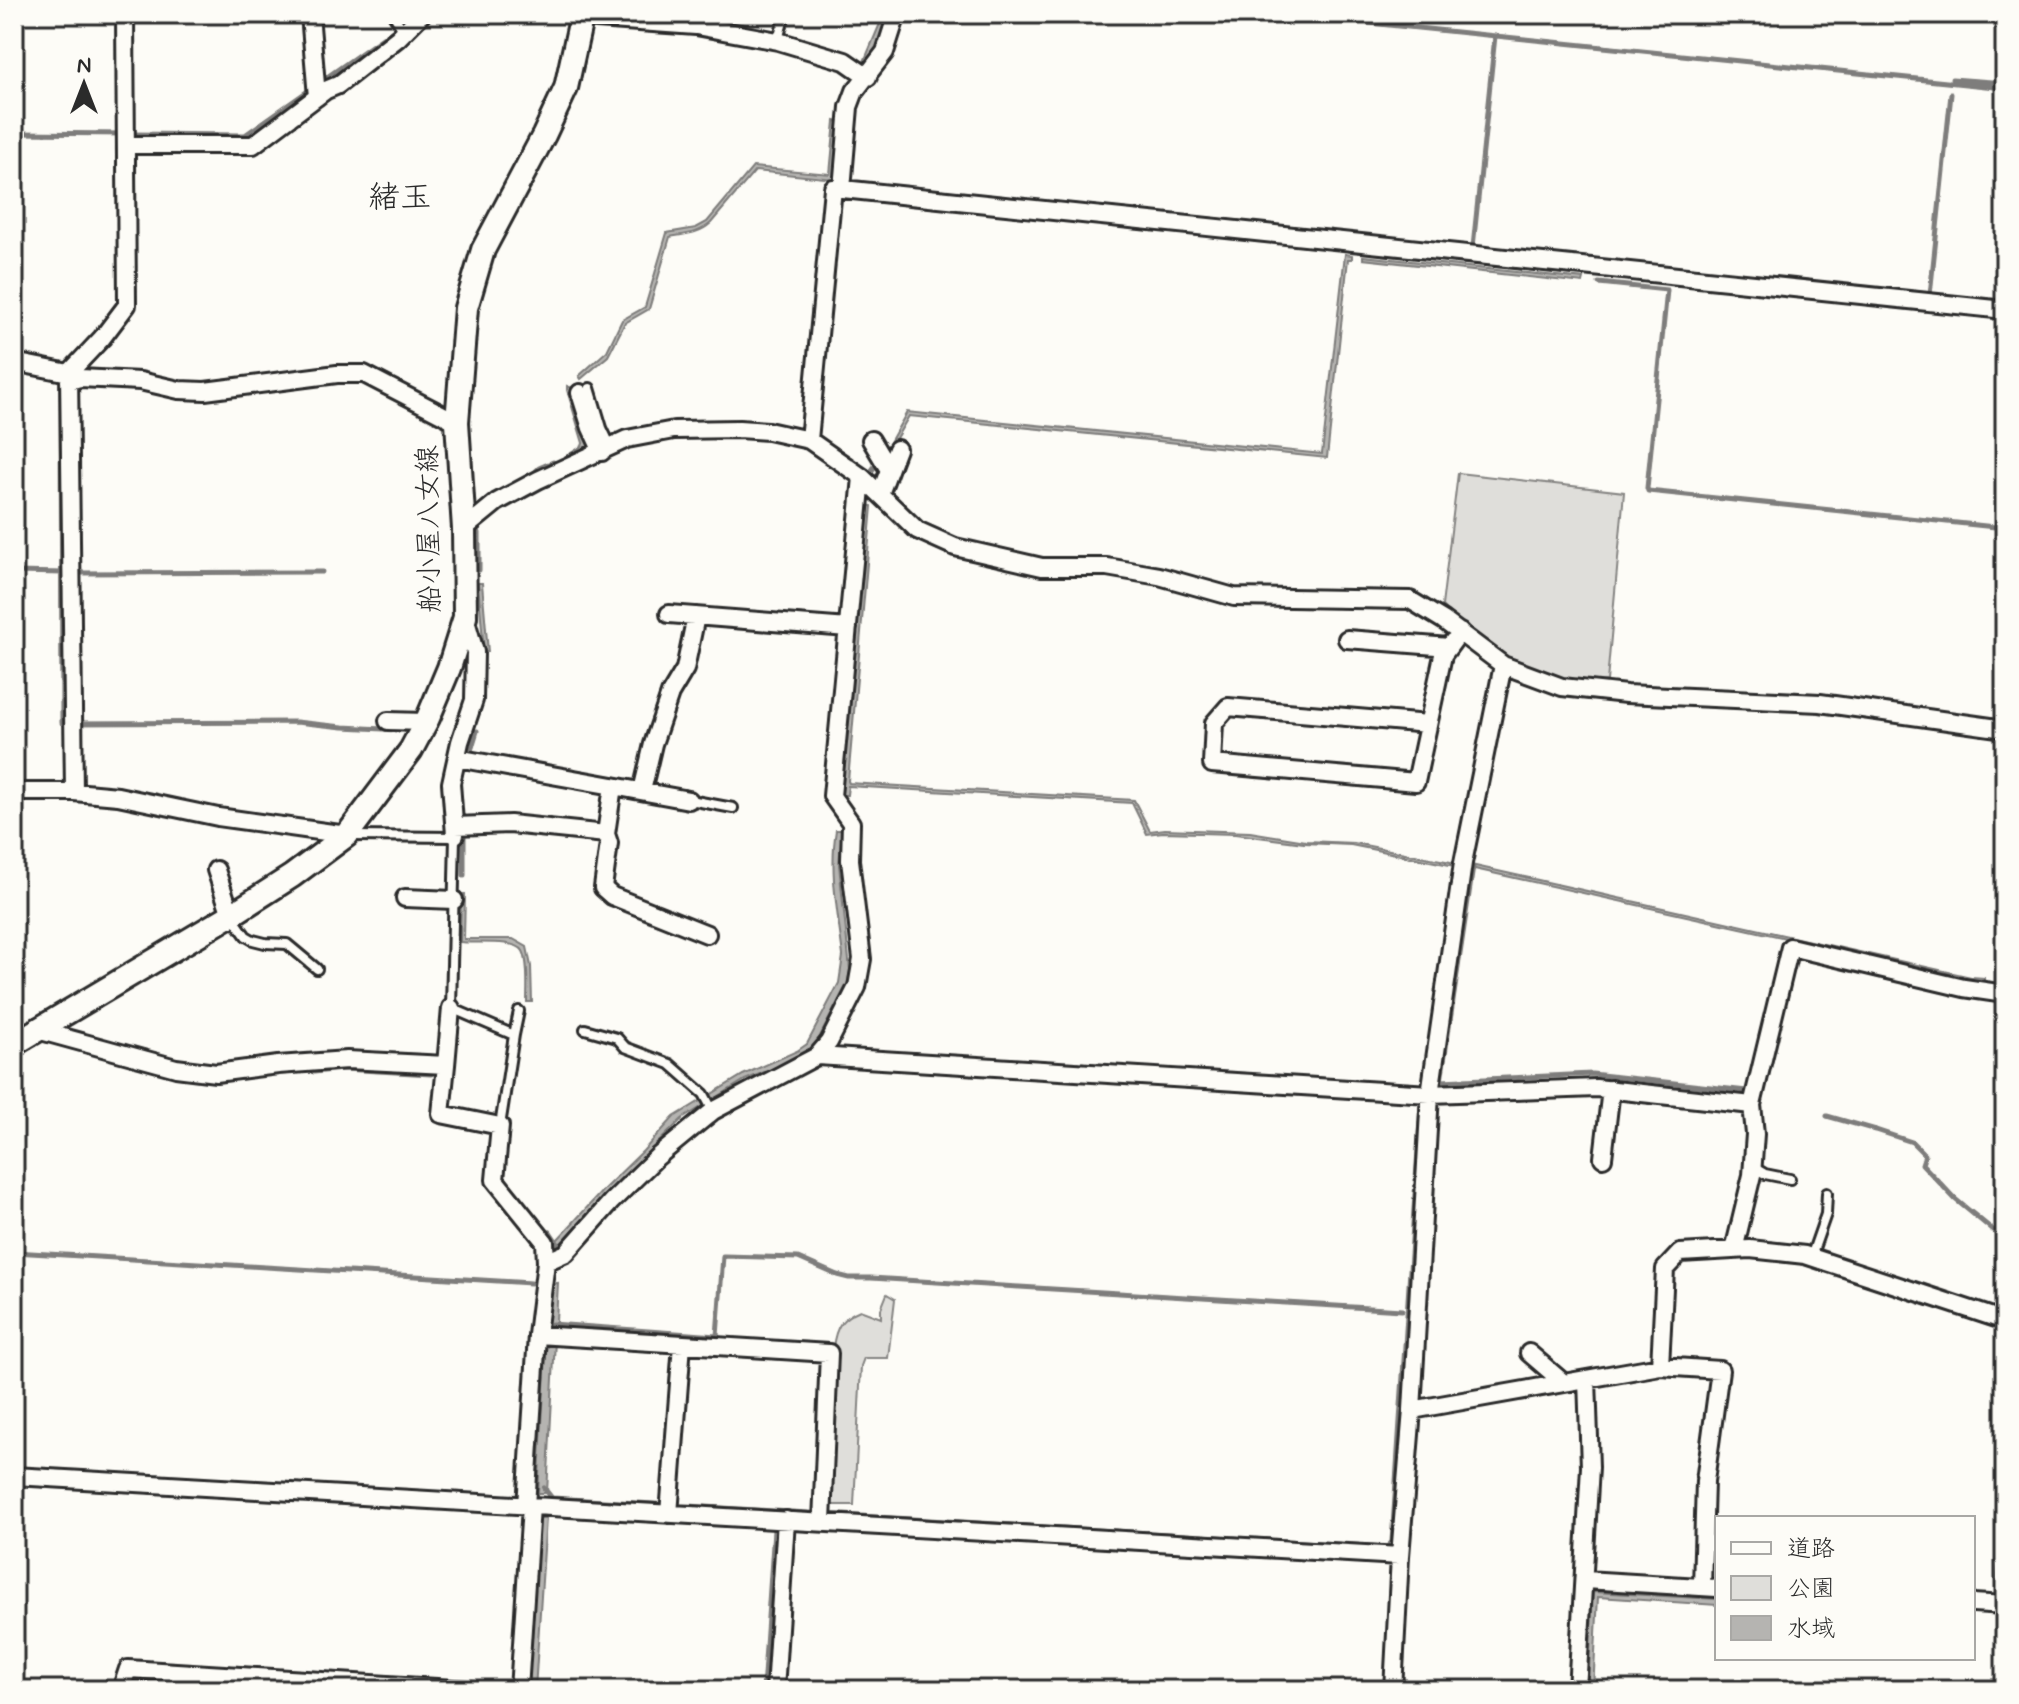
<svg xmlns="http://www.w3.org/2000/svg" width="2019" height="1704" viewBox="0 0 2019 1704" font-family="Mynerve,'Klee One',sans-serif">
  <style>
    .green { fill: #dfdeda; stroke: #858482; stroke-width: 2 }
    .water { fill: #b5b4b1; stroke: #7e7d7b; stroke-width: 2 }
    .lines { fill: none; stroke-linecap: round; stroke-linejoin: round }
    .stream { stroke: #7e7d7b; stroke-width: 5 }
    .service-casing { stroke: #2b2b2b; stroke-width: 14 }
    .minor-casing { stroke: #2b2b2b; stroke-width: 22 }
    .secondary-casing { stroke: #2b2b2b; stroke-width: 28 }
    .service { stroke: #fdfcf7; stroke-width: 8 }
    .minor { stroke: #fdfcf7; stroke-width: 16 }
    .secondary { stroke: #fdfcf7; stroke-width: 22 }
    .labels { text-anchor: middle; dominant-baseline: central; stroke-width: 8; stroke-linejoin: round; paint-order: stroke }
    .street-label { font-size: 28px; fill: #2b2b2b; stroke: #fdfcf7 }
    .quarter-label { font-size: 32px; fill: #2b2b2b; stroke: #fdfcf7 }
  </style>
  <rect width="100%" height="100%" fill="#fdfcf7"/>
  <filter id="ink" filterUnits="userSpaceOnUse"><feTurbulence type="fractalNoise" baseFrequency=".0125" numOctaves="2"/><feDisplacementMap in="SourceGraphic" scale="16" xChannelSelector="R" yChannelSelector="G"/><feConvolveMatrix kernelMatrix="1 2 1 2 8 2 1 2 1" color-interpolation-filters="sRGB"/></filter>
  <g filter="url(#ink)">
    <path class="green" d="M1458,473L1624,492L1607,681L1592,683L1571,681L1550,676L1497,655L1487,642L1452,616L1442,606Z
      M887,1294L895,1299L888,1358H864L861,1366L854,1505H829L833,1347C836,1326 841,1318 860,1310L881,1318V1309Z"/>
    <path class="water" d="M884,14H889L874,54L868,65L863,64Z
      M835,121L839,122L834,179L755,171L711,223C699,234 686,234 670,237L649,309L625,323L608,356L581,379L579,376L607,351L622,320L645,307L667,233L696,228L707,222L753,167L830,174Z
      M1345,254L1352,255V259H1348L1327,458L909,416L888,452L885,451L907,412L1322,454Z
      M1363,256L1584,279L1583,283L1363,259Z
      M567,386L572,388C577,408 584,427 589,446L568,460L566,456L582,446L583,443L567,390Z
      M866,505L872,506L848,781L849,783L1134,800L1150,831L1165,829L1250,832L1306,841L1354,843L1456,863L1455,866L1351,845L1304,843L1235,834L1163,832L1147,834L1132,803L848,786L847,795H841Z
      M478,583H482L488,652H484Z
      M836,830H842L839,865L850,970L848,982L815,1046L796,1059L745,1080L682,1119L629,1171L561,1243V1247H553L554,1241L558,1239L605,1188L643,1151L674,1117L743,1075L797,1051L807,1044L839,983L843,956C838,915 829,871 836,830Z
      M1471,865L1971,977L1984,978V982L1470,868Z
      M461,894H465L464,939H513L527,947L531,966L532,1002H527C527,989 529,962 523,951C516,939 474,944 460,942Z
      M558,1283L547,1493H538L550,1284Z
      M2005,1422L2003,1594H1996Z
      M537,1518H546L535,1690H527Z
      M1593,1592L1717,1599V1605L1598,1597L1593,1690H1588Z
      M137,1684L236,1690H135Z"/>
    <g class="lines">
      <path class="stream" d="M1281,14L2005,88
        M1952,79L2005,83
        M320,82L394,30
        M14,133L245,135L312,88
        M1035,201L1256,224
        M1473,247L1495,36
        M1599,283L1667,290L1647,488L1648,491L2005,528
        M1930,295L1951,94
        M61,388L62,723L296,722L343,727L404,730
        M535,472L539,468L553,462
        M870,473L875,466
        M479,533V570
        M14,572L65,573
        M75,573L322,572
        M470,754L477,731
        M464,834V875
        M1473,867L1441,1081L1592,1074L1747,1091
        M314,1072L343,1069L431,1074
        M1827,1116L1876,1130L1912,1142L1925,1155L1922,1164L1955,1199L2005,1240
        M550,1232L558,1244
        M14,1252L531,1283
        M552,1324L717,1336L723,1256L798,1258L837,1275L849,1278H871L1402,1310
        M544,1488L552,1498L1387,1547L1392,1542L1421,1104
        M763,1690L774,1530"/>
      <defs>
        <path id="service" d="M393,14L404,32
          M778,40L785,14
          M590,388L602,428L611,447
          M690,800L733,808
          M352,836L455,837L451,1008L514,1035L500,1126
          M231,915L246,936L253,940L265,943L287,944L317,969
          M585,1029L617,1038L625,1047L670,1064L704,1094L713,1111
          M514,1035L519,1011
          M1753,1167L1765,1174L1790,1179
          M1811,1257L1826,1214L1827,1193"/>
        <path id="minor" d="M310,14L317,97
          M582,18L696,26L778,41L845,61L868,77
          M126,145H253L326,90L338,85L398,38L422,14
          M842,189L849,107L855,91L885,52L897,14
          M14,362L69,373
          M69,381L80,378L140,381L179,390L205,391L337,374H364L457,422
          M580,393L591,428L602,452
          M809,440L833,188L2005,310
          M871,440L889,470
          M880,494L897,449
          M464,529L497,502L538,480L627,439L674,430L739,429L768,431L809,440L862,477L917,530L955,547L1042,567H1107L1159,576L1234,597L1410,600L1443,620L1503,665L1562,687L1626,694L1820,703L2005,729
          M669,614L848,628
          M1347,639L1449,647
          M388,721L425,722
          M1428,724L1228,707L1214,723L1212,764L1416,782L1443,655L1460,632
          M457,758L613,786
          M642,791L653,744L670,694L685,669L696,616
          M14,792H74L118,796L218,817L347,835
          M74,792L69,373L102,338L127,305L125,14
          M455,826L510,824L606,834L609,843L603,888L612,896L707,934
          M606,834L613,786L689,800
          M455,835L451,783L460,742L474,700L475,652L465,617
          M216,870L231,915
          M405,898L454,900
          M37,1030L176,1068L216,1073L278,1065L347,1060L446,1065L441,1114L500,1126L495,1180L545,1242L546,1262L537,1335L526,1506
          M817,1056L1430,1094L1596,1088L1752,1105L1790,947L1964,988L2005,994
          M446,1065L451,1008
          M1603,1158L1611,1089
          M1734,1250L1752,1175L1755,1134L1752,1105
          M546,1262L566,1253L611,1202L657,1157L713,1111L817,1056L829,1042L857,987L862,959L850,860L851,823L832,796L862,477
          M537,1335L829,1353L822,1522
          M1529,1353L1564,1383
          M1660,1366L1665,1269L1680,1253L1750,1249L1805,1255L2005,1321
          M1412,1410L1660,1366L1720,1370L1705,1481L1702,1587
          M14,1476L1400,1556
          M669,1514L682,1344
          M1585,1580L1717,1588
          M1973,1603L2005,1605
          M121,1690L128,1669L470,1690
          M519,1690L531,1506
          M775,1690L786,1520
          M1393,1690L1400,1556L1412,1410L1430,1094L1463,863L1503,665
          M1577,1690L1590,1467L1587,1379"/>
        <path id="secondary" d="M14,1044L231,915L292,876L347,835L411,750L428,718L449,668L465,617L464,529L457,422L466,308L483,250L544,135L566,88L582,14"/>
      </defs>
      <use href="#service" class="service-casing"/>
      <use href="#minor" class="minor-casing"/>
      <use href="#secondary" class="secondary-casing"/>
      <use href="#service" class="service"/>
      <use href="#minor" class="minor"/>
      <use href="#secondary" class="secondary"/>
    </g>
  </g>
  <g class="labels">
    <g class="street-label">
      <text transform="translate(430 529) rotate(-91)">船小屋八女線</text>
    </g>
    <g class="quarter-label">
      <text x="400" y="198">緒玉</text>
    </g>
  </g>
  <rect width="2019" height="1704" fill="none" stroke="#fdfcf7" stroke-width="48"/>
  <rect x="24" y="24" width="1971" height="1656" fill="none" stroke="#2b2b2b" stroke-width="3" filter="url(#ink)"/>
  <rect x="1715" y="1516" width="260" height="144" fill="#fdfcf7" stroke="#a9a8a5" stroke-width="2"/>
  <rect x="1731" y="1542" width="40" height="12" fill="#fdfcf7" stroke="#a9a8a5" stroke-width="2"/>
  <text x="1787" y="1556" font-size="24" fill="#2b2b2b">道路</text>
  <rect x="1731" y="1576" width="40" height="24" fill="#dfdeda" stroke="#a9a8a5" stroke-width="2"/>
  <text x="1787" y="1596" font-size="24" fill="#2b2b2b">公園</text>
  <rect x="1731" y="1616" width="40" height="24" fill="#b5b4b1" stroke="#a9a8a5" stroke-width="2"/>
  <text x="1787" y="1636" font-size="24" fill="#2b2b2b">水域</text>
  <g transform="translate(84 84)" stroke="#fdfcf7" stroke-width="6" paint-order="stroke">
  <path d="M0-6L14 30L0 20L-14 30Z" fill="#2b2b2b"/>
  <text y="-12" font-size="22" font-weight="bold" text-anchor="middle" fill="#2b2b2b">N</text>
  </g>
</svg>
